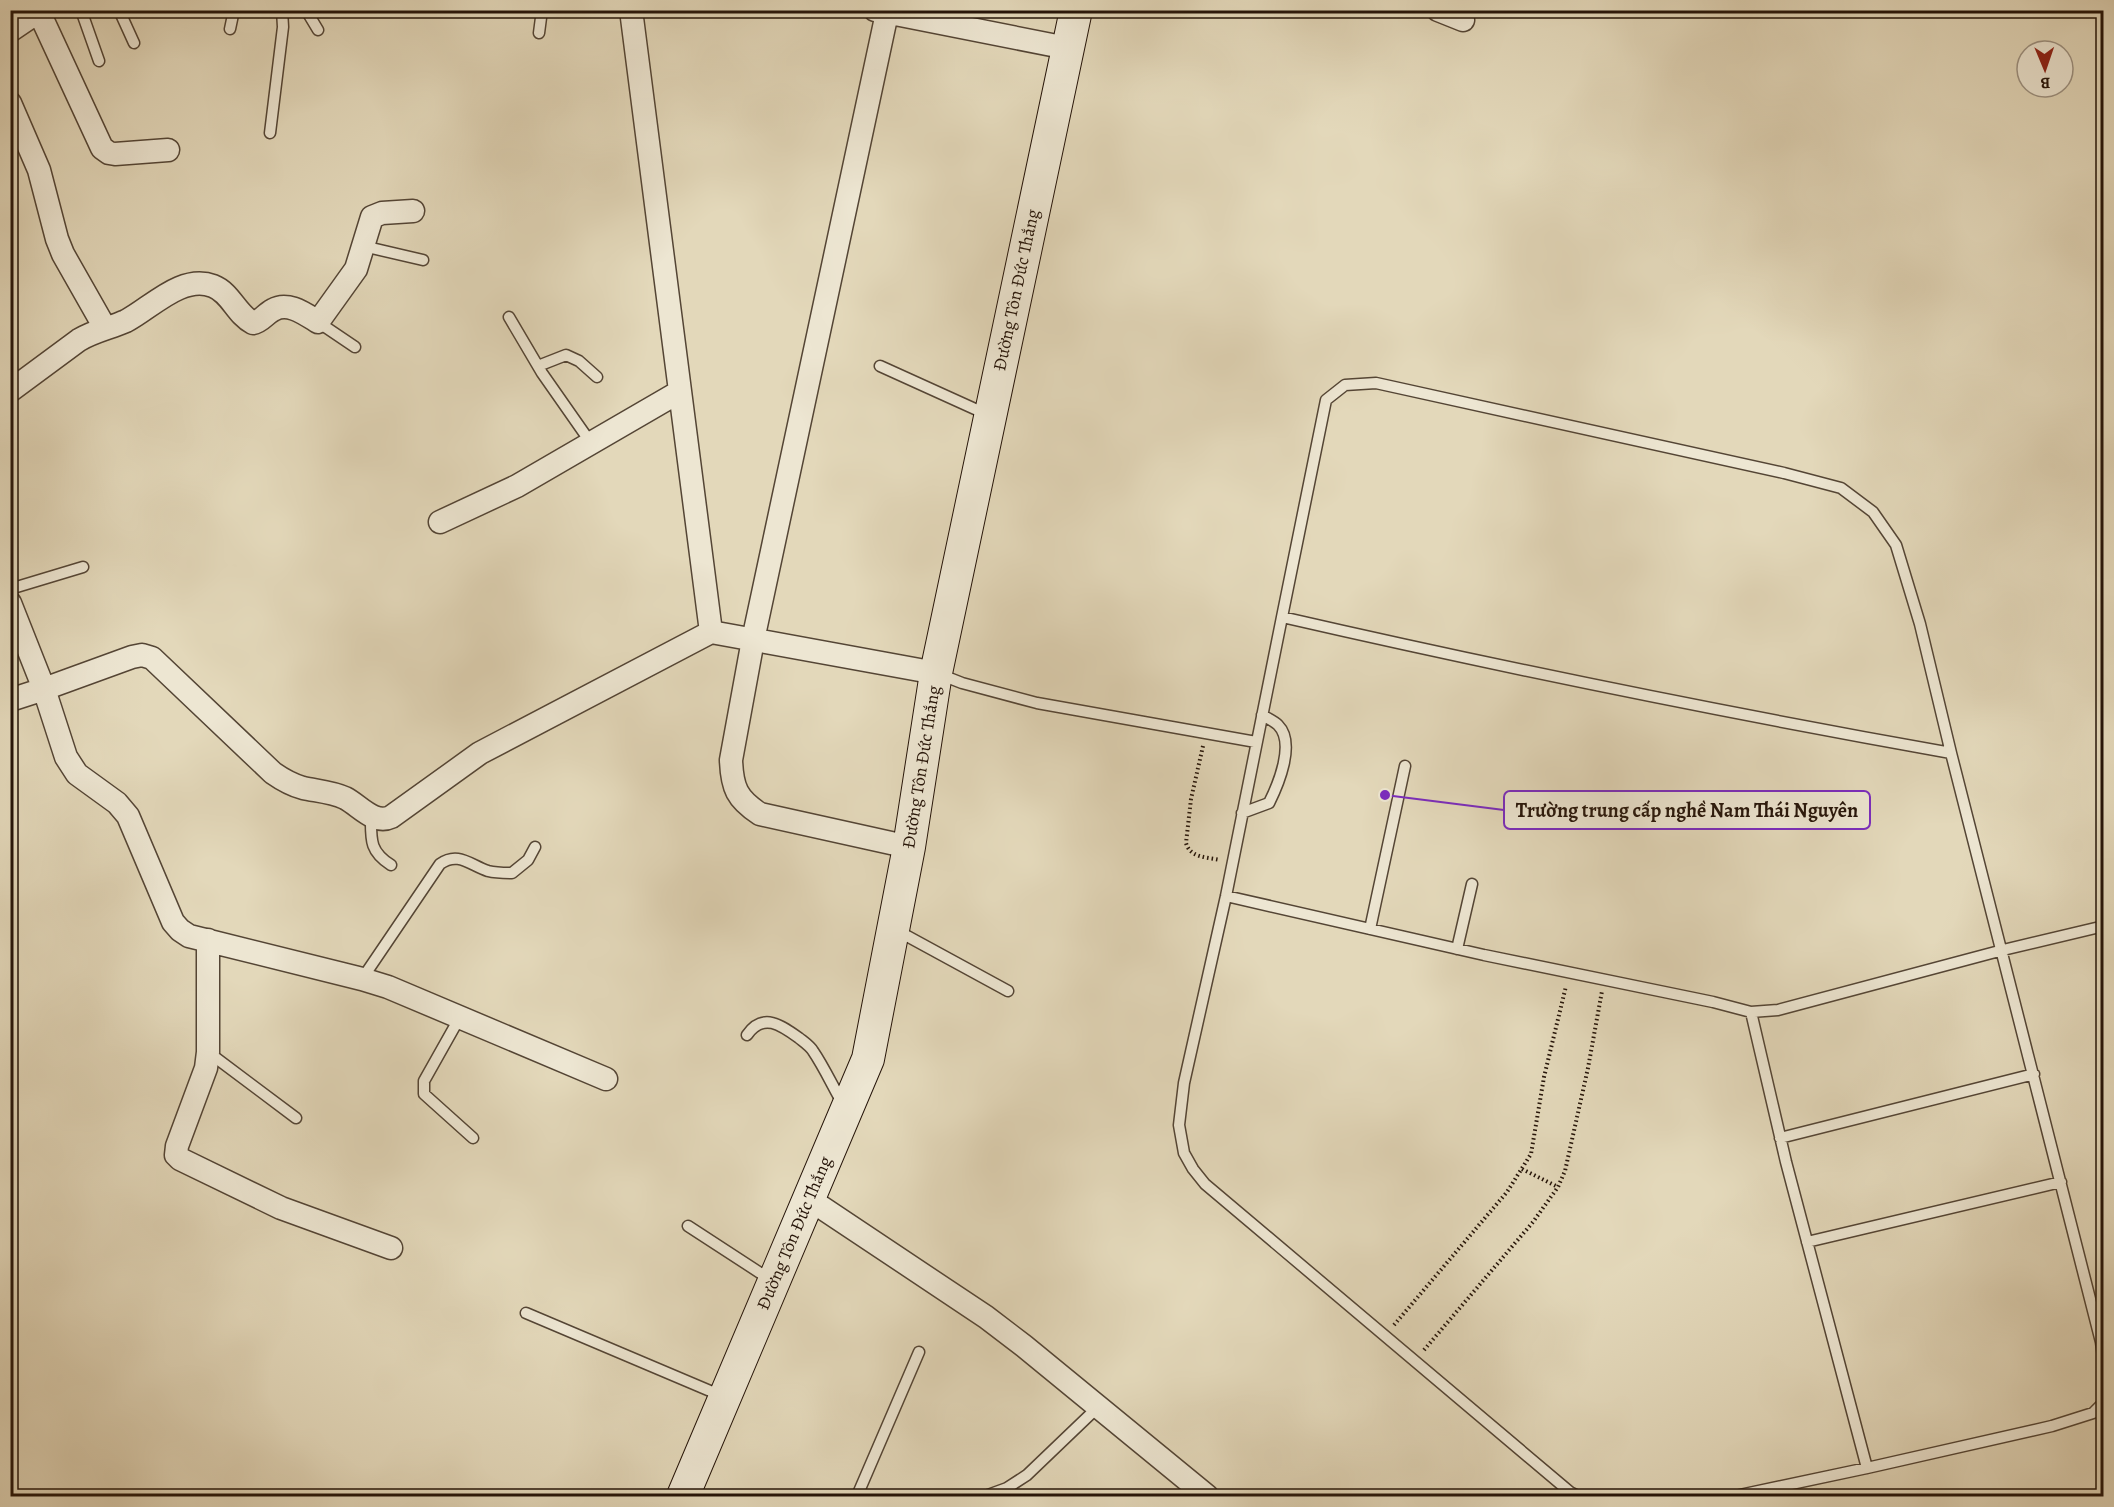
<svg xmlns="http://www.w3.org/2000/svg" width="2114" height="1507" viewBox="0 0 2114 1507" font-family="Alegreya,serif">
  <style>
    .lines { fill: none; stroke-linecap: round; stroke-linejoin: round }
    .lane-casing { stroke: #544535; stroke-width: 13 }
    .street-casing { stroke: #544535; stroke-width: 25 }
    .secondary-casing { stroke: #251409; stroke-width: 34 }
    .path { stroke: #251409; stroke-width: 4; stroke-dasharray: 1.5 3; stroke-linecap: butt }
    .lane { stroke: #ede6d2; stroke-width: 10 }
    .street { stroke: #ede6d2; stroke-width: 22 }
    .secondary { stroke: #ede6d2; stroke-width: 32 }
    .labels { text-anchor: middle; dominant-baseline: central; stroke-width: 6; stroke-linejoin: round; paint-order: stroke }
    .street-label { font-size: 18px; fill: #251409; stroke: #ede6d2 }
    .leader { fill: none; stroke: #7b2cbf; stroke-width: 2 }
    .callout-dot { fill: #7b2cbf; stroke: #ede6d2; stroke-width: 2 }
    .callout { fill: #ede6d2; stroke: #7b2cbf; stroke-width: 2 }
    .callout-label { font-size: 20px; text-anchor: middle; font-weight: bold; fill: #251409 }
  </style>
  <rect width="100%" height="100%" fill="#e3d8ba"/>
  <filter id="stains"><feTurbulence type="fractalNoise" baseFrequency=".00333" numOctaves="4"/><feColorMatrix values="0 0 0 0 .2 0 0 0 0 .09 0 0 0 0 .02 0 0 0 .5 -.17"/></filter>
  <radialGradient id="worn" r=".72"><stop offset=".6" stop-color="#630" stop-opacity="0"/><stop offset="1" stop-color="#630" stop-opacity=".3"/></radialGradient>
  <g class="lines">
    <defs>
      <path id="lane" d="M81,10L99,61
        M119,10L134,43
        M306,10L318,30
        M230,29L234,10
        M539,33L542,10
        M270,133L283,27L282,10
        M363,246L423,260
        M509,317L542,373L591,443
        M318,322L355,347
        M538,366L566,355L579,361L597,377
        M880,366L986,414
        M10,589L83,567
        M1282,617L1326,400L1345,385L1376,383L1784,473L1841,488L1873,512L1896,545L1920,624L1951,753
        M939,674L962,683L1037,703L1256,742
        M1242,813L1269,803C1278,785 1296,743 1278,725C1274,721 1267,718 1262,715
        M371,815C371,839 369,851 391,865
        M1226,896L1484,955L1713,1002L1751,1012L1778,1010L2003,950L2104,926
        M1370,929L1405,766
        M896,930L1008,991
        M1457,949L1472,884
        M362,979L440,864C458,851 470,865 488,871C496,873 504,873 512,873L528,860L535,847
        M460,1017L424,1081V1094L473,1138
        M747,1035C763,1012 781,1025 799,1038C804,1042 810,1046 813,1051C824,1067 833,1087 843,1104
        M208,1052L296,1118
        M1780,1138L2034,1074
        M688,1226L771,1280
        M1807,1242L2061,1182
        M526,1313L722,1396
        M1867,1468L2052,1426L2093,1413L2104,1402
        M857,1496L919,1352
        M985,1496L1007,1488L1027,1475L1098,1407
        M1578,1496L1570,1492L1205,1184L1193,1169L1184,1153L1179,1125L1184,1083L1226,896L1282,617C1504,668 1727,713 1951,753L2101,1342L2104,1363
        M1735,1496L1867,1468L1786,1162L1751,1012"/>
      <path id="street" d="M631,10L711,632
        M875,10L1067,48
        M1438,10L1463,20
        M39,12L102,148L109,153L115,154L168,150
        M887,13L753,640L731,760C732,788 737,799 760,814L909,847
        M10,31L41,10
        M10,103L39,170L57,239L63,254L105,328
        M10,391L79,340C94,331 110,328 126,321C151,308 182,274 213,286C231,293 236,314 253,323C261,322 265,314 273,310C288,301 305,314 318,322L356,269L372,217L382,213L413,211
        M440,522L517,486L679,392
        M10,603L44,689L66,757L77,774L117,803L128,816L173,922L180,930L189,936L362,979L388,987L606,1079
        M10,700L44,689L132,657L142,655L152,658L273,773C283,780 292,785 303,788C317,791 332,792 345,798C359,805 374,825 391,817L480,753L711,632L936,673
        M208,940V1052L206,1068L177,1146L176,1155L180,1159L281,1208L391,1248
        M809,1199L986,1317L1024,1346L1207,1496"/>
      <path id="secondary" d="M683,1496L868,1059L909,847L936,673L1076,10"/>
    </defs>
    <use href="#lane" class="lane-casing"/>
    <use href="#street" class="street-casing"/>
    <use href="#secondary" class="secondary-casing"/>
    <path class="path" d="M1203,746L1191,799L1186,843C1190,858 1207,857 1220,860
      M1522,1169L1558,1187
      M1394,1325L1507,1192L1531,1154L1544,1077L1566,986
      M1424,1350L1533,1222L1558,1187L1565,1171L1588,1068L1602,991"/>
    <use href="#lane" class="lane"/>
    <use href="#street" class="street"/>
    <use href="#secondary" class="secondary"/>
  </g>
  <g class="labels">
    <g class="street-label">
      <text transform="translate(1016 290) rotate(-78)">Đường Tôn Đức Thắng</text>
      <text transform="translate(921 767) rotate(-81)">Đường Tôn Đức Thắng</text>
      <text transform="translate(794 1233) rotate(-67)">Đường Tôn Đức Thắng</text>
    </g>
  </g>
  <path class="leader" d="M1385 795L1504 810"/>
  <circle class="callout-dot" cx="1385" cy="795" r="6"/>
  <rect class="callout" x="1504" y="791" width="366" height="38" rx="6"/>
  <g class="callout-label">
    <text x="1687" y="817">Trường trung cấp nghề Nam Thái Nguyên</text>
  </g>
  <rect width="2114" height="1507" fill="none" stroke="#e3d8ba" stroke-width="36"/>
  <rect x="12" y="12" width="2090" height="1483" fill="none" stroke="#251409" stroke-width="3"/>
  <rect x="18" y="18" width="2078" height="1471" fill="none" stroke="#251409" stroke-width="1.5"/>
  <g transform="translate(2045 69) rotate(178)"><circle r="28" fill="#ede6d2" stroke="#9d9282" stroke-width="1.5"/>
  <path d="M0-4.5L10 22L0 15L-10 22Z" fill="#8f2418"/>
  <text y="-9" font-size="16" font-weight="bold" text-anchor="middle" fill="#251409">B</text>
  </g>
  <rect width="100%" height="100%" filter="url(#stains)"/>
  <rect width="100%" height="100%" fill="url(#worn)"/>
</svg>
